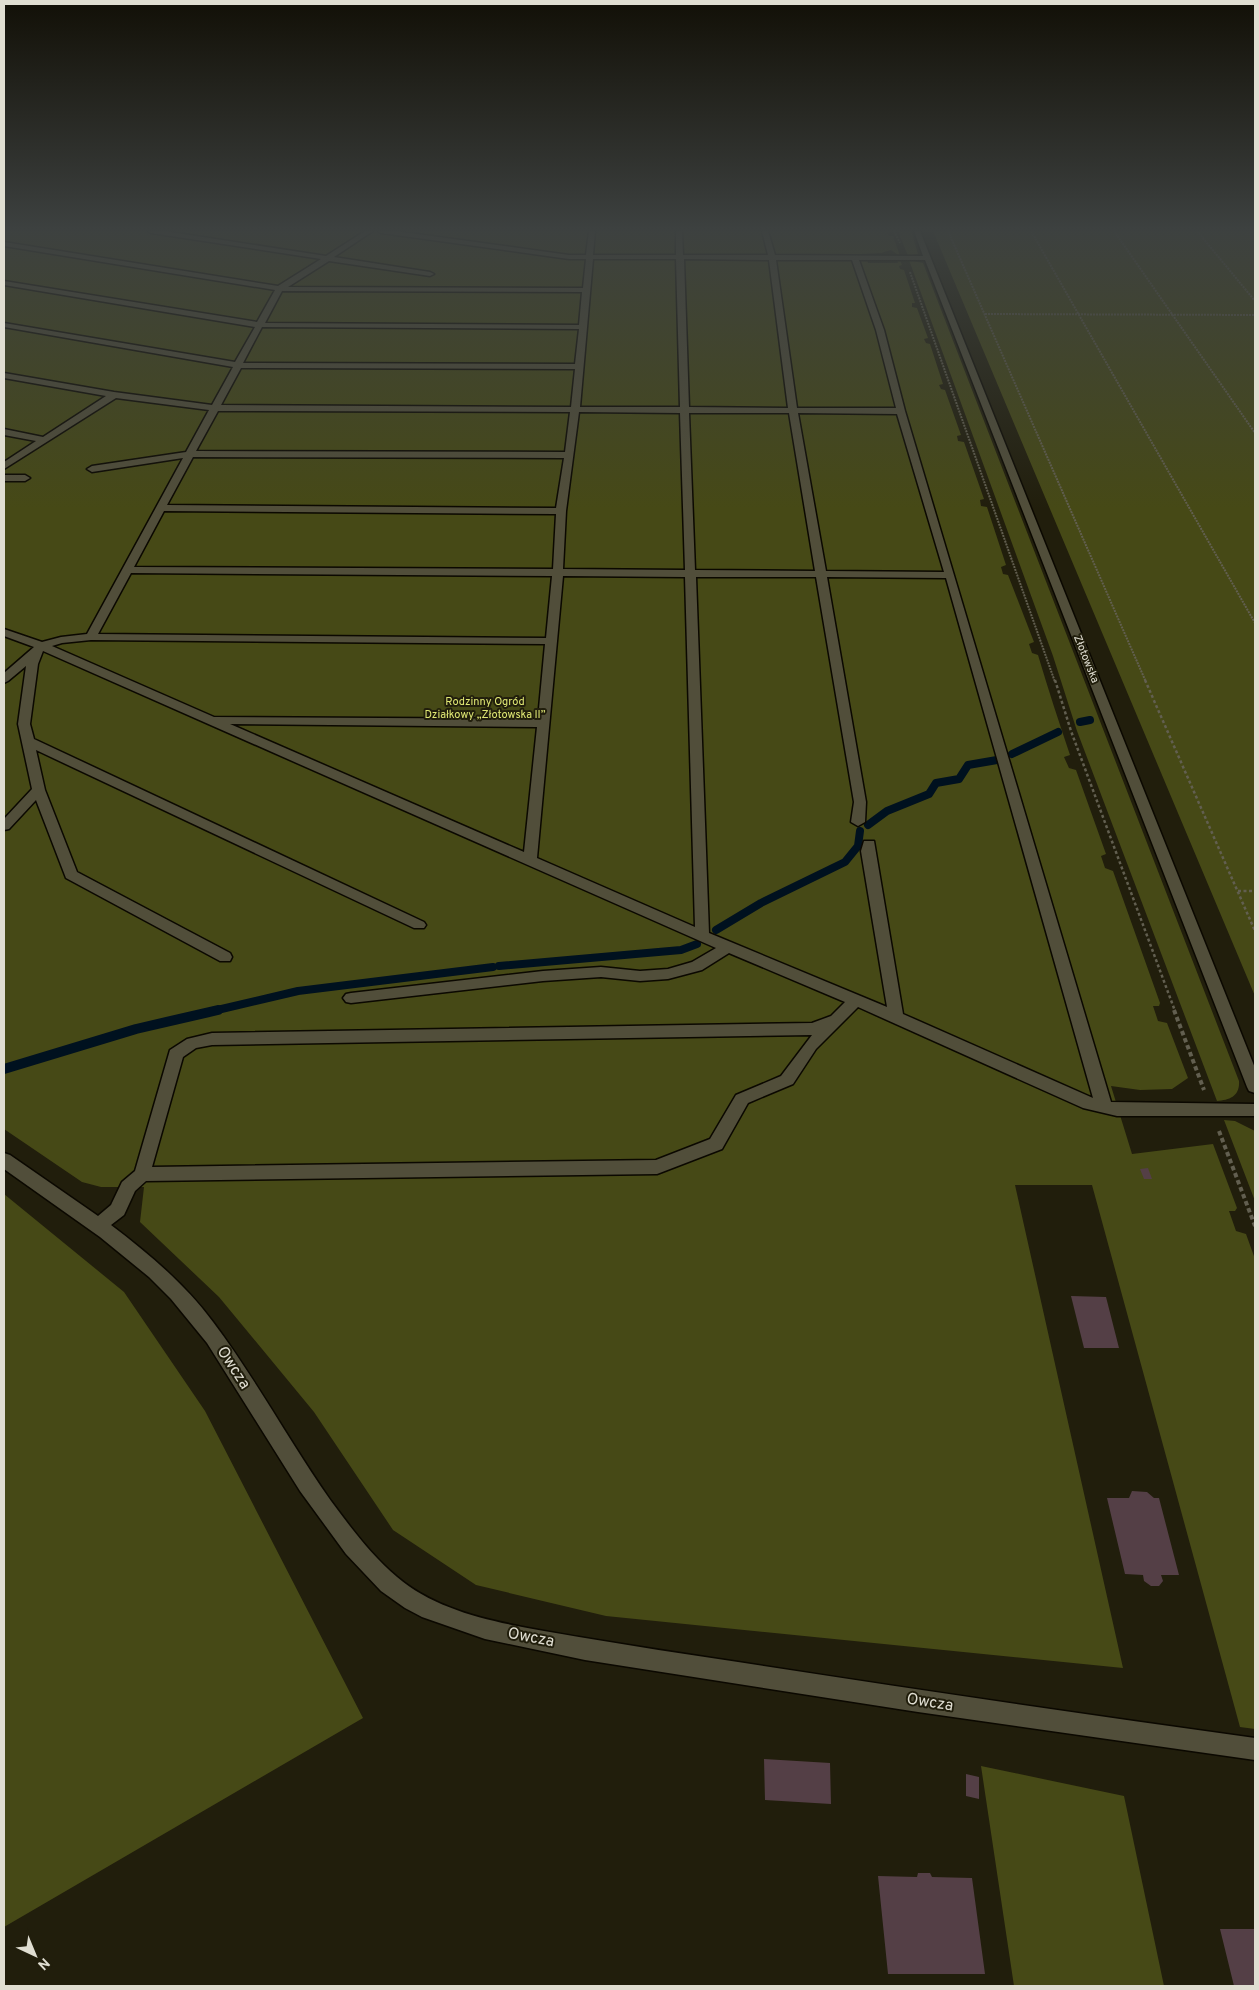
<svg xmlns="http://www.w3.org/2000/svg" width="1259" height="1990" viewBox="0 0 1259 1990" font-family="Overpass,sans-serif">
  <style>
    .green { fill: #464916 }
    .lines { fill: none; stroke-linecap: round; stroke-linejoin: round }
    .stream-far1 { stroke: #00111f; stroke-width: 8 }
    .stream { stroke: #00111f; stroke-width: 10 }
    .building { fill: #543f46 }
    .minor-casing { stroke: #0b0800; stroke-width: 3 }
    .path-far2 { stroke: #625f50; stroke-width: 2; stroke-dasharray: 2 1; stroke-linecap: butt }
    .path-far1 { stroke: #625f50; stroke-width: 2.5; stroke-dasharray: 3 2.5; stroke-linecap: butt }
    .path { stroke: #625f50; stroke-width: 4; stroke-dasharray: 4.5 3; stroke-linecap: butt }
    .minor { fill: #514e3a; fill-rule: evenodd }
    .labels { text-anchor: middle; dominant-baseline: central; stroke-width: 4; stroke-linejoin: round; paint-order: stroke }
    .far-street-label { font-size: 11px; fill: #e0ded2; stroke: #211e0c }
    .far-park-label { font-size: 11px; fill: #e0e874; stroke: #211e0c }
    .near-street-label { font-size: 16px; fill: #e0ded2; stroke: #211e0c }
  </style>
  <rect width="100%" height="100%" fill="#211e0c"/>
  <path class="green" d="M4,231H890L891,232L887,233L889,236H893L900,256L891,250L881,253L861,254L863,259H867L868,263H898L897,260H900L902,265L899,266L900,269L904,270L915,303H912V307L917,308L928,338L924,339L926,343L930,344L943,384L939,385L941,389L945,390L961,435L957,436L958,441L964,442L984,499L980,500L981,506L987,507L1006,565L1001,567L1003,574L1008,575L1034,642L1029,644L1032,653L1038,655C1048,689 1059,722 1070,755L1064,757L1069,768L1076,770L1106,854L1101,856L1105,868L1113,871L1160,1003L1159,1006H1153L1158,1021L1167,1023L1188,1078L1172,1089L1140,1090L1111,1086L1132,1154L1213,1144L1237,1208L1235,1211H1229L1236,1231L1246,1234L1255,1259V1729L1240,1727L1092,1185H1015L1123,1668L606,1616L476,1585L393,1530L314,1412L219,1297L140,1222L144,1187H101L82,1182L4,1129Z
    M898,231H911L918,254L908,256Z
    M933,231H1255V996Z
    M909,260L923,263L1239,1081C1240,1096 1230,1100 1217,1101L1077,731L1053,656Z
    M1224,1120L1235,1121L1255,1131V1201Z
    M4,1194L124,1292L205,1411L363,1718L4,1927Z
    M981,1766L1124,1796L1164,1986H1014Z"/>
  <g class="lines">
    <path class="stream-far1" d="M1080,722L1090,720
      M1012,754L1058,732
      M868,825L887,811L929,794L936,783L959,779L968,765L997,760
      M716,930L761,903L845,862L858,846L860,831
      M499,966L681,950L697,944
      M213,1011L298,991L493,967"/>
    <path class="stream" d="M4,1069L136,1029L218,1010"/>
  </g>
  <path class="building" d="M1148,1168L1152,1179H1144L1140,1169Z
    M1071,1296L1106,1297L1119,1348H1084Z
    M1132,1491L1147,1492L1154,1498H1159L1179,1575H1161L1163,1581L1159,1586H1151L1144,1581L1143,1575L1125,1574L1107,1498H1129Z
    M764,1759L830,1763L831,1804L765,1800Z
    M966,1774L979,1777V1799L966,1796Z
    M918,1873H930L932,1877L972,1878L985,1974H888L878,1876L917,1877Z
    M1220,1929H1255V1986H1234Z"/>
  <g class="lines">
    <defs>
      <path id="minor" d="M148,231H164L326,256L365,231H373L334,257L430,272L434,274L430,276L329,261L288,287L583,288L586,259H569L381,233L378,231H395L569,255H586L589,231H595L593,255H676V231H682L683,255H768L762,231H768L775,255L923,256L914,231H920L1255,1068V1093L1249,1091L1247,1087L925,260H859L884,330L905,411L1111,1102L1255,1104V1116H1117L1083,1108L858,1007L816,1049L793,1084L748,1103L722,1149L657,1174L146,1181L135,1191L124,1215L111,1225C149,1254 185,1284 213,1322C256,1379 290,1443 331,1501C351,1528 371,1555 397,1577C445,1618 518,1626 579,1637C632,1646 685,1654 738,1662C910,1689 1082,1714 1255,1738V1760L918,1712L585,1660L485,1639L422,1617L405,1608L381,1591L346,1554L300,1491L207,1343L171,1299L149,1277L100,1237L4,1169V1153L10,1155L98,1216L111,1205L122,1182L135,1171L170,1050L187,1039L212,1033L812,1023L831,1016L845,1002L729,953L702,970L668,979L640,981L601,977L543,981L351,1003L346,1002L343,998L346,994L351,993L543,971L601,967L640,971L668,969L692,962L716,948L43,651L38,664L30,724L34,739L424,922L426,925L424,928H414L36,750L45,790L77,872L230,953L232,957L230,961H220L66,878L36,800L9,829L4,830V819L32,789L18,724L26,666L8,681L4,683V673L34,647L4,636V629L42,642L61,637L87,634L183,458L92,472L87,469L92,466L186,452L209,410L116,398L4,469V462L36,441L4,435V429L43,437L106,396L4,378V373L114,392L212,405L233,367L4,327V323L235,362L255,327L4,285V281L257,322L275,290L4,246V242L278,286L321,259L151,233ZM593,259H676L680,407H580ZM684,259L769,260L788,408L689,407ZM776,260H852L876,330L896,408H797ZM282,291L582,292L579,325L265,323ZM262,327L579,329L575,364L243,363ZM241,368L575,369L571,407L221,405ZM218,411L570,412L565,452L196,451ZM579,412L680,413L685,570L563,569L566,511ZM689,413H789L815,571L695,570ZM798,413L897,414L944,572L826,571ZM193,457L564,458L556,508L167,505ZM164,511L556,514L553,569L134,567ZM131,573L552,576L546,638L98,634ZM563,576L685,577L695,927L537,858ZM696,577H816L854,802L851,822L858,826L865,822L866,802L827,577L946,578L1093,1098L903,1014L874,841H864L861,851L887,1007L709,933ZM91,640L545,644L538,719L214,717L52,646L62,643ZM230,724L537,727L524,852ZM812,1035L781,1076L736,1095L710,1139L656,1160L152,1167L183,1057L196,1048L212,1045Z
        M4,475H25L30,478L25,481H4Z"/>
    </defs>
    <use href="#minor" class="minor-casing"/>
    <path class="path-far2" d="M894,231L900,243
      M948,231L1146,682
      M1031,231L1255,623
      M1114,231L1255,433
      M1197,231L1255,301
      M910,272L1055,682
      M985,314L1255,315"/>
    <path class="path-far1" d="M1055,680L1071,731L1175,1011
      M1145,680L1255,931
      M1238,891H1255"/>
    <path class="path" d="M1174,1010L1204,1090
      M1219,1131L1255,1226"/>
    <use href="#minor" class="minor"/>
  </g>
  <linearGradient id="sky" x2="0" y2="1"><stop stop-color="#121007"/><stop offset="0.45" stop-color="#3d4140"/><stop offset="1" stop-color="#3d4140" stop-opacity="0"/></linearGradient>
  <rect width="1259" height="509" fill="url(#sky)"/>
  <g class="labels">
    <g class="far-street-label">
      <text transform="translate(1086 659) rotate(68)">Złotowska</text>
    </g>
    <g class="far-park-label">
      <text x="485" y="702">Rodzinny Ogród<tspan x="485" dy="13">Działkowy „Złotowska II”</tspan></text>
    </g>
    <g class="near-street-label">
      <text transform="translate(233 1368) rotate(57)">Owcza</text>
      <text transform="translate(531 1638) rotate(11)">Owcza</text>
      <text transform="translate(930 1703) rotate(9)">Owcza</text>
    </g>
  </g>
  <rect width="1259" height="1990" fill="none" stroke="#e0ded2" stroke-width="10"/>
  <g transform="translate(35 1955) rotate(136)" stroke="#211e0c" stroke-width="4" paint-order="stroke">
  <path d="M0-4L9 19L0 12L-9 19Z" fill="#e0ded2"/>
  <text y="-8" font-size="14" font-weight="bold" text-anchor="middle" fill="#e0ded2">N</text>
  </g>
</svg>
